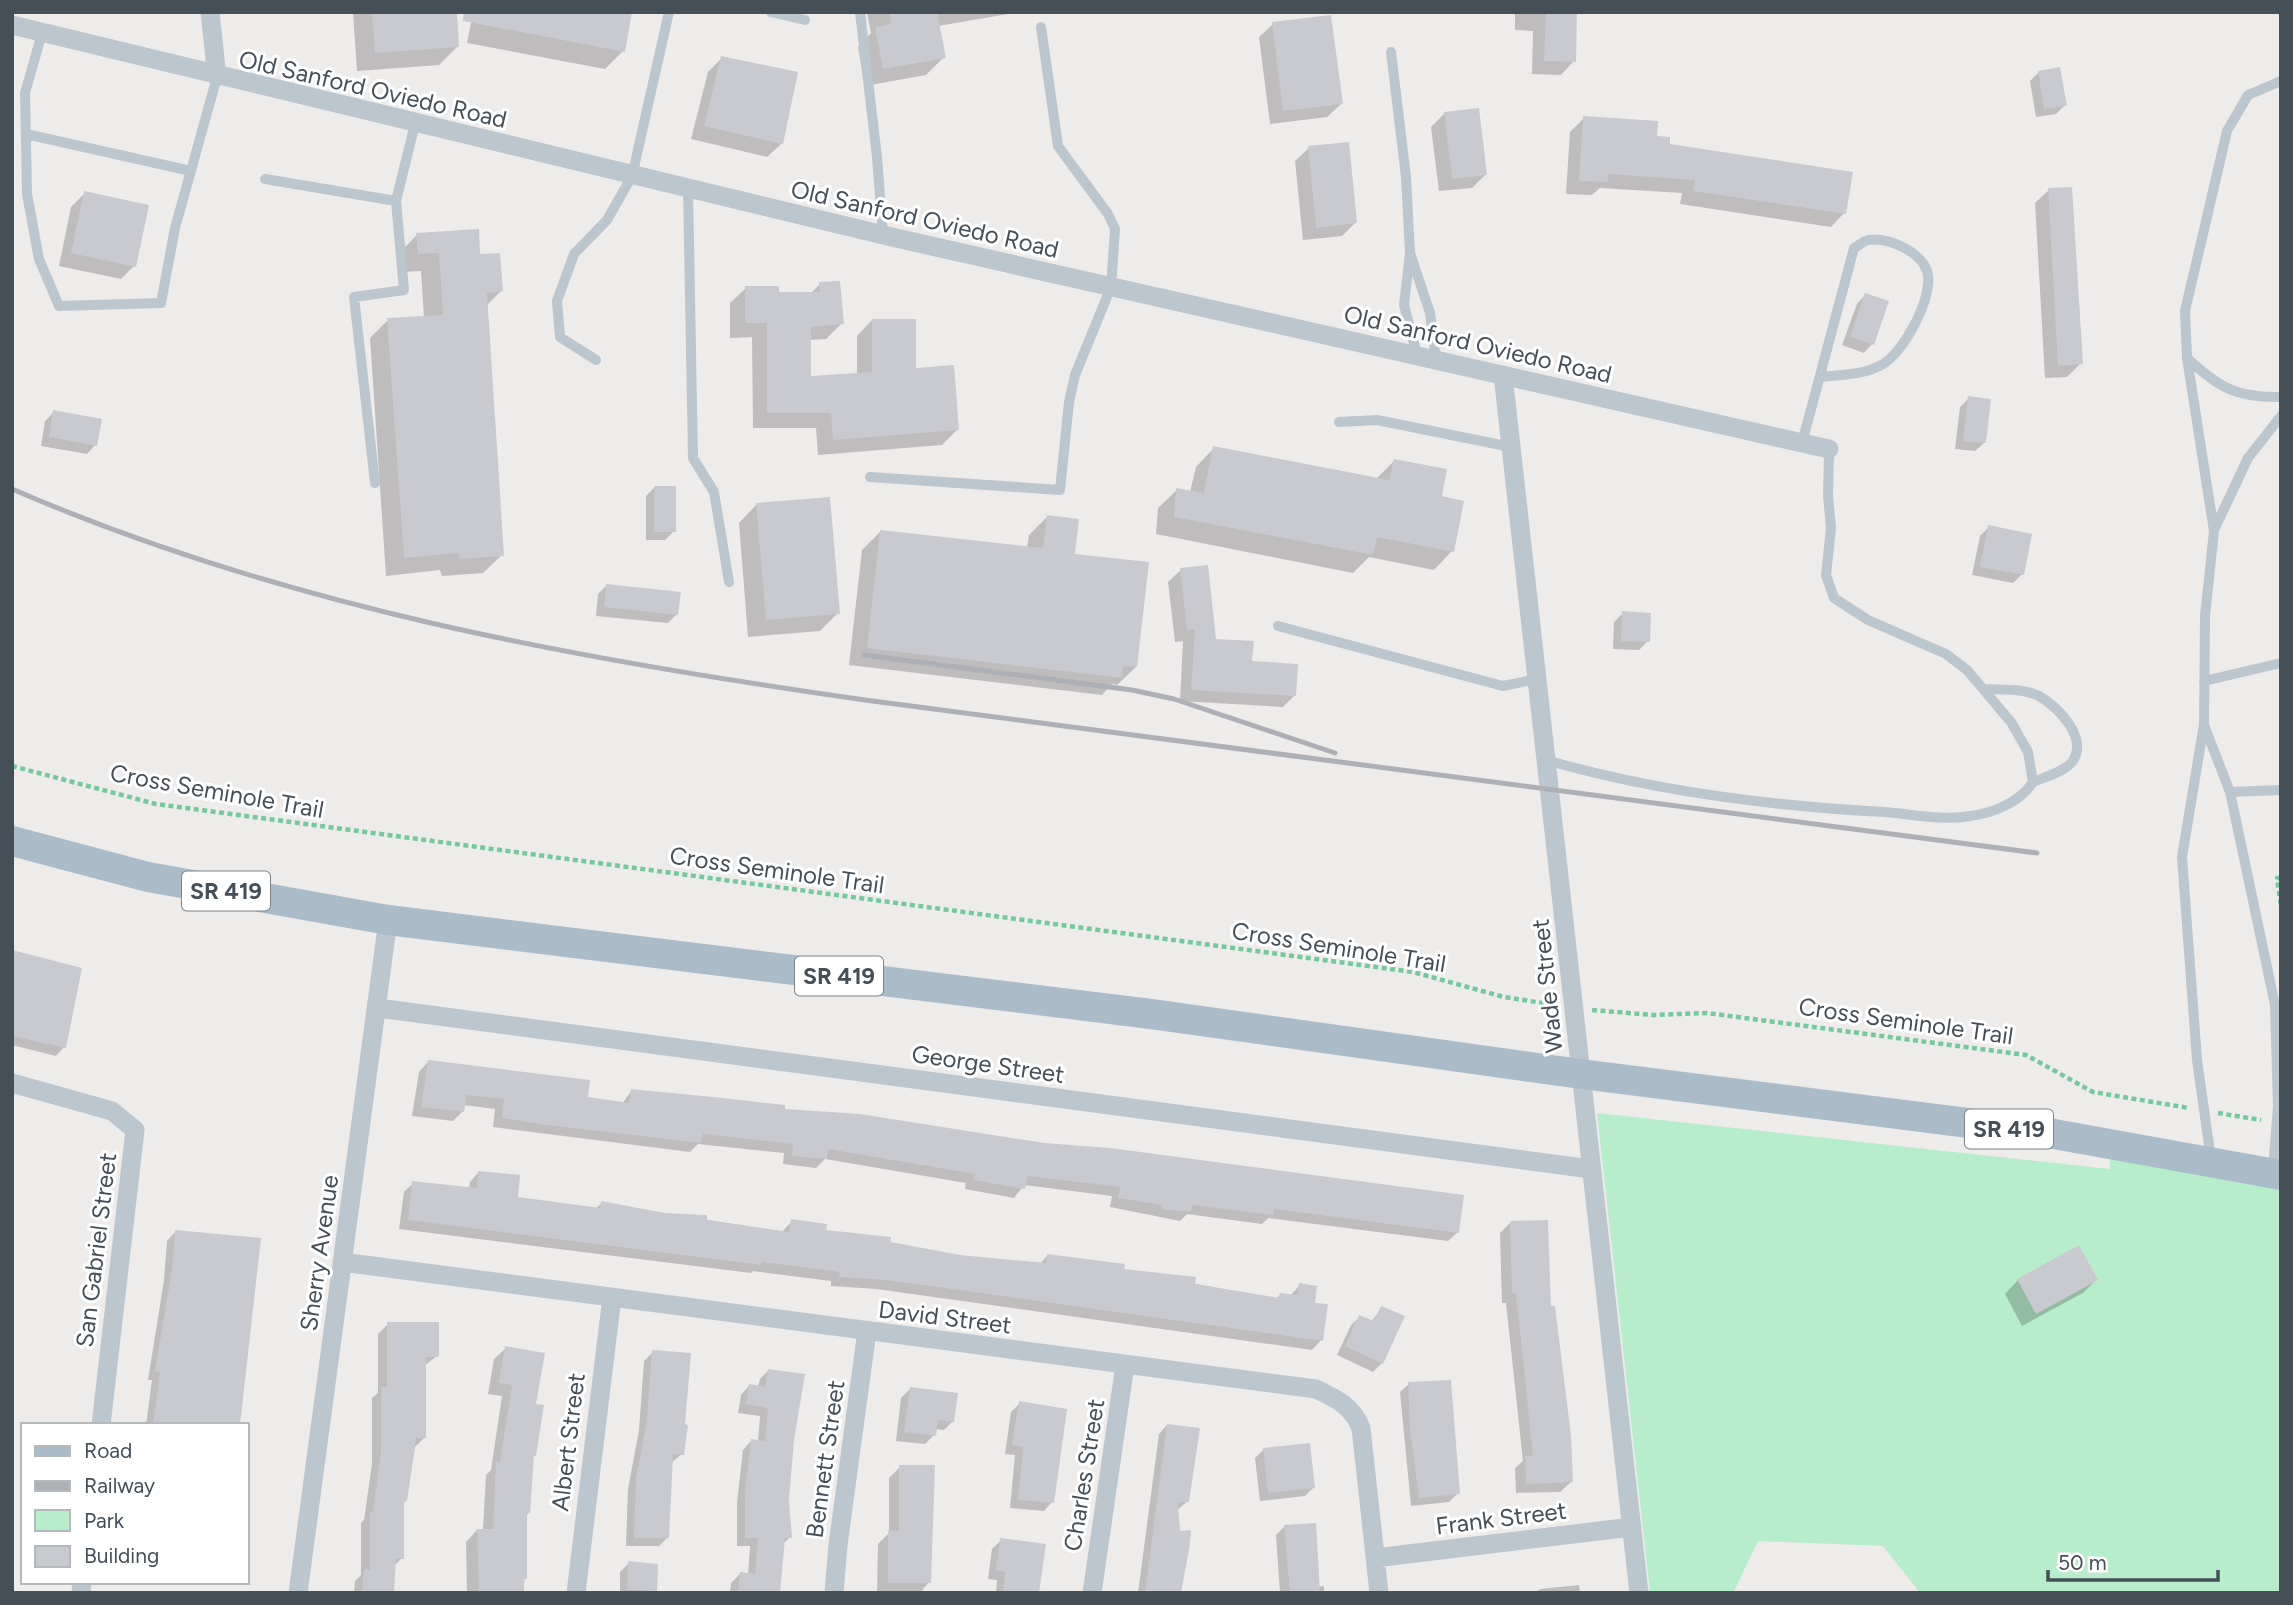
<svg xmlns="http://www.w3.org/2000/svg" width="2293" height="1605" viewBox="0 0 2293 1605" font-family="Figtree,sans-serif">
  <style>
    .green { fill: #b8edcb }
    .shadow { fill: #0003 }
    .building { fill: #c8cad0 }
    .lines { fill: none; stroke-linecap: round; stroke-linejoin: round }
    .path { stroke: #71c99c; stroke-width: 4.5; stroke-dasharray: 5 3.5; stroke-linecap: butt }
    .lane { stroke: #bcc6ce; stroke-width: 10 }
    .street { stroke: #bcc6ce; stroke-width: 19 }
    .primary { stroke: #aabbca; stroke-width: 30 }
    .rail { stroke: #adb1b6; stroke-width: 5 }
    .labels { text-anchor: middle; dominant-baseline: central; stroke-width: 6; stroke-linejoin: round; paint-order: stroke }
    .shield { fill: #fff; stroke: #7c848a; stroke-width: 2 }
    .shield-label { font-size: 23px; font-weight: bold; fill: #444f58 }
    .street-label { font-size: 24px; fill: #444f58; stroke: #fff }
  </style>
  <rect width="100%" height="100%" fill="#eeebeb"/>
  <path class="green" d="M1597,1113L2110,1169V1158L2281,1189V1593H1920L1883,1546L1758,1541L1733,1593H1650Z"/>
  <path class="shadow" d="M353,12H455L458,46L439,65L357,71Z
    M473,12L623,51L605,69L467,43Z
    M867,12H1020L938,26L944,57L926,75L865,86L858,47L871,33Z
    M1515,12H1575L1574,61L1561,75L1532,74L1533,31L1515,30Z
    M1273,24L1341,104L1327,117L1270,124L1259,37Z
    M722,58L795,74L781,144L767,157L691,139L708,72Z
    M2039,72L2065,105L2056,114L2036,117L2030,81Z
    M1445,113L1486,174L1472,188L1439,191L1431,127Z
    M1584,118L1655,138L1668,146L1844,213L1831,227L1680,204L1682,193L1600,188L1592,195L1566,194L1570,132Z
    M1309,148L1356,222L1342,236L1303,240L1295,161Z
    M2049,190L2081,363L2067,377L2045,378L2035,203Z
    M85,193L134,266L121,279L59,266L71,207Z
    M417,235L479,256L501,291L486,306L502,555L483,573L442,576L440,570L386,576L370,338L388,320L424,318L421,271L400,272L399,253Z
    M820,284L842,323L826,339L809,340V378L857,374V336L872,320L914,370L957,430L942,445L818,455L816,428H753L752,337L730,338V303L746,288L777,294H810Z
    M1865,295L1872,344L1864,353L1842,345L1857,304Z
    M1969,398L1984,443L1975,451L1955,449L1960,407Z
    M54,412L95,445L87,454L41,446L45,421Z
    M1214,448L1376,479L1394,461L1440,497L1452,551L1434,570L1369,557L1353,573L1156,534L1158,508L1177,490L1190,492L1196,467Z
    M654,488L674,531L665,540H646V496Z
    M757,504L838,613L820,631L748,637L739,523Z
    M1047,517L1073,555L1136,667L1117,685L1112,684L1102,695L849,665L862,550L880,532L1027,548L1029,535Z
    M1989,527L2022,574L2013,583L1972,575L1980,536Z
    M1181,570L1215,640L1295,695L1283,707L1180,701L1183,641L1175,642L1168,582Z
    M607,585L677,614L668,623L596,616L598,594Z
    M1623,613L1648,641L1639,650L1613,649L1614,622Z
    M12,952L64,1047L56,1056L12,1045Z
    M428,1062L586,1099L622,1104L632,1090L783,1111L1458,1232L1448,1241L1268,1218L1262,1224L1187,1214L1180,1221L1110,1207L1112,1196L1024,1185L1014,1198L965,1189L966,1183L825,1159L816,1168L783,1164L784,1153L698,1144L690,1152L493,1127L495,1109L464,1105L463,1111L453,1121L412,1116L419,1072Z
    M479,1172L516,1199L595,1209L602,1203L782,1232L792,1221L824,1232L959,1256L1039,1265L1047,1256L1276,1299L1280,1295L1290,1296L1300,1285L1313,1304L1321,1340L1312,1350L876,1289L831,1286V1281L753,1271L751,1273L399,1229L404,1192L413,1183L469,1189L470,1182Z
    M1510,1223L1549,1308L1571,1482L1560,1492L1516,1493L1515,1468L1523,1461L1506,1303H1502L1500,1233Z
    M175,1232L238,1425H146L152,1380H148L164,1280L167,1241Z
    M2018,1280H2096L2083,1293L2022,1326L2005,1294Z
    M1382,1308V1363L1373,1372L1337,1355L1351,1325L1360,1317L1371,1322Z
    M388,1324L437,1356L424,1366V1438L415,1447L406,1501L402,1504V1558L394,1566L392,1593H354L355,1581L361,1575V1523L364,1520L372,1464V1398L378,1393V1334Z
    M506,1348L533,1405L535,1455L532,1458L529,1513L525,1516V1578L522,1593H467L466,1542L477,1530H483L486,1475L491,1470L502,1396L488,1394L494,1359Z
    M653,1352L682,1454L671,1463L668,1537L659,1546H626L628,1489L639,1430L644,1361Z
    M768,1371L792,1440L788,1500L790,1537L783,1544L778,1593H730L731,1583L740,1574L748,1575L750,1546H737V1503L743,1450L751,1441L758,1442L760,1416L738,1413L741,1395L749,1386L758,1387L760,1379Z
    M1409,1384L1458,1493L1449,1502L1411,1506L1400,1392Z
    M910,1389L953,1421L944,1430L935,1429L934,1435L925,1444L896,1441L901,1398Z
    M1020,1403L1052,1502L1044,1511L1010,1508L1015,1455L1005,1454L1011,1412Z
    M1167,1425L1188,1501L1177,1510L1179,1593H1138L1159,1434Z
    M1264,1449L1314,1487L1305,1496L1260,1501L1255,1458Z
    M900,1467L929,1582L920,1593H877L878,1544L889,1533V1478Z
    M1285,1526L1318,1587L1324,1586V1593H1280L1276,1535Z
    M1001,1540L1039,1593H996L997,1580L988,1579L992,1549Z
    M629,1563L656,1566L655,1593H620V1572Z
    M1579,1585L1580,1593H1536L1540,1589Z"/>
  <path class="building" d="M372,12H457L459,47L375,53Z
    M464,12H632L625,52L463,21Z
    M889,12H937L946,58L883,69L875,27L891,24Z
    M1546,12H1577L1576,62L1544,61Z
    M1331,15L1343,104L1283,111L1272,22Z
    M721,56L798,72L783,144L704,126Z
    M2060,67L2067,106L2044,109L2038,71Z
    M1479,108L1487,175L1452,179L1444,112Z
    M1583,116L1658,121L1657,136L1670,137V144L1853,172L1846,214L1693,191L1695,180L1608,174V182L1579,181Z
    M1349,142L1357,223L1316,228L1308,146Z
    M2072,187L2083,364L2058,366L2048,188Z
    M84,191L149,205L136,267L71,253Z
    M479,229L480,254L500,253L503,291L487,293L504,556L460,559L458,553L404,558L387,318L443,315L439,253L418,254L416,233Z
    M840,281L844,324L811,327V376L872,372V319H916V368L954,365L959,430L833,440L831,413H767V323H745V286H779V292H820L819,282Z
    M1865,293L1889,301L1874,345L1850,337Z
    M1968,396L1991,399L1986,443L1963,441Z
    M53,410L102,419L97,446L49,437Z
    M1213,446L1389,480L1394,459L1447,469L1442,496L1464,501L1454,552L1377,537L1373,555L1174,517L1176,488L1204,493Z
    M654,486H676V532H654Z
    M830,497L840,614L766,620L756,503Z
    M1047,515L1079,519L1075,554L1149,562L1137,667L1123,666L1122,678L867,648L880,530L1043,548Z
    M1988,525L2032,534L2024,575L1980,567Z
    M1208,565L1216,639L1254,641L1252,661L1298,664L1296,696L1191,690L1195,629L1187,630L1180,568Z
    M606,584L681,592L678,615L604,607Z
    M1622,611L1651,613L1650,642L1621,641Z
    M12,950L82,968L66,1048L12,1036Z
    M428,1060L590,1080L588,1097L629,1103L631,1089L723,1098L785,1105V1109L860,1114L1044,1143L1110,1148L1464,1195L1459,1233L1274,1209L1273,1215L1192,1205L1191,1212L1162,1209V1205L1118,1198L1120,1187L1028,1176L1025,1189L974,1180L975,1174L828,1149L827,1159L792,1156L793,1144L703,1134L701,1143L547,1125L502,1118L504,1099L467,1095L464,1112L421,1107Z
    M478,1171L520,1175L518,1197L600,1208L601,1201L664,1213L707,1215V1220L789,1232L791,1219L827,1224L826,1230L891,1237V1242L960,1255L1046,1263L1047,1254L1125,1264L1124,1269L1196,1277L1195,1284L1279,1298L1280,1293L1297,1295L1299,1283L1317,1286L1315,1303L1328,1304L1323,1341L887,1280L839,1277L840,1272L762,1262L761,1265L408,1220L412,1181L477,1188Z
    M1548,1220L1551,1306H1555L1571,1436L1573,1482L1526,1484L1525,1456H1533L1516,1293H1512L1510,1221Z
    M175,1230L261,1238L240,1425H153L160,1372L155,1371L172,1270Z
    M2079,1245L2098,1280L2036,1314L2017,1279Z
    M1381,1306L1405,1316L1383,1364L1345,1346L1359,1315L1374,1321Z
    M387,1322H439V1357H426V1438H416L407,1501H404V1559H396L394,1593H362L364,1569L370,1570V1512H373L381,1453V1387H387Z
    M505,1346L545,1353L536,1404L544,1405L536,1456L534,1455L530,1513H527V1579H524V1593H479L477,1529H493L496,1462H500L512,1385L499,1383Z
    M652,1350L691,1353L685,1424L688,1425L684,1455L673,1454L669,1538H634L636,1479L647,1420Z
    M768,1369L805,1374L794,1440L789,1500L792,1538H785L780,1593H738L740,1572L755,1574L758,1538H745V1493L751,1439L765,1441L768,1408L746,1404L749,1384L765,1387Z
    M1451,1380L1460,1494L1419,1498L1410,1428L1408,1382Z
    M910,1387L958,1393L954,1422L938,1420L936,1436L904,1432Z
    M1019,1401L1067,1409L1054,1503L1018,1500L1023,1447L1012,1445Z
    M1167,1424L1200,1428L1189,1502L1178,1503L1180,1531L1191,1530L1190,1544L1181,1593H1145Z
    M1310,1443L1315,1488L1268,1493L1263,1448Z
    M899,1465H935L931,1583H888V1531H899Z
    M1316,1523L1320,1593H1290L1284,1525Z
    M1000,1538L1046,1544L1039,1593H1003L1005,1572L996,1570Z
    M628,1561L658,1564L657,1591L627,1590Z"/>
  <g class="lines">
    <path class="path" d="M12,766L156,804L1413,972L1504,997L1556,1005
      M2281,878H2277L2281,906
      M1592,1010L1653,1015L1707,1013L2026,1055L2093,1092L2189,1108
      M2218,1113L2261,1120"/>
    <path class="lane" d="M771,12L805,20
      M860,12L877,157L883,235
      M42,33L25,93L27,194L39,259L59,306L161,303L175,228L217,77
      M1391,52L1406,177L1410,253
      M26,134L191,171
      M265,179L396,201L415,124
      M688,189L693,458L714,492L729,582
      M1417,355L1404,305L1410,253L1430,313L1436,360
      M2187,358C2219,388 2237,398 2281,397
      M596,360L560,337L557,301L574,254L607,220L632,176L669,12
      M1339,422L1377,420L1511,447
      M1802,443L1854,248C1858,246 1864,241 1868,240C1888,237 1920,251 1927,271C1935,295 1904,352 1883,364C1865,375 1840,375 1820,377
      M1829,449L1828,496L1831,528L1826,575L1834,598L1868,620L1946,654L1967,670L2011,722L2028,752L2033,782C2045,777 2064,772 2072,762C2089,739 2059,707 2039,696C2024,688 2002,690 1985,689
      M870,477L1060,490L1069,402L1075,375L1111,287L1115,229L1108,214L1058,146L1041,27
      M375,483L354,297L404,290L396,201
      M2214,530L2248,458L2281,416
      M1278,626L1503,686L1537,679
      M2204,681L2281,663
      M2204,725L2230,792L2275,1005L2278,1106L2273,1170
      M1546,760C1657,792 1770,806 1884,812C1911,814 1943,821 1970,816C1994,813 2020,802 2033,782
      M2230,792L2281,790
      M2211,1159L2197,1060L2182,857L2204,724L2205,616L2214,531L2187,358L2185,311L2227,131L2248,95L2281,81"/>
    <path class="street" d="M210,12L217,77
      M12,25L896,238L1829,449
      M1503,375L1639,1593
      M378,1008L1591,1169
      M12,1083L112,1111L135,1130L101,1425
      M342,1262L1316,1389C1337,1399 1352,1406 1361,1428L1379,1593
      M1375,1558L1632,1527
      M81,1593L82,1582
      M298,1593L388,920
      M576,1593L612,1297
      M834,1593L838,1545L867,1331
      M1092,1593L1125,1365"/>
    <path class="primary" d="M12,841L148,877L388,920L1151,1014L1581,1074L2054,1134L2281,1175"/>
    <path class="rail" d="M12,489C282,606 575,659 865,700L2037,853
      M864,655L1132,690L1174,699L1335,753"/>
  </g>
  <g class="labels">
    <g class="shield">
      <rect x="182" y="871.5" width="88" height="39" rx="5"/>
      <rect x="795" y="956.5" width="88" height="39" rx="5"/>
      <rect x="1965" y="1109.5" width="88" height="39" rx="5"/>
    </g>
    <g class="shield-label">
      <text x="226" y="891">SR 419</text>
      <text x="839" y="976">SR 419</text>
      <text x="2009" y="1129">SR 419</text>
    </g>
    <g class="street-label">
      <text transform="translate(373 89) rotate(13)">Old Sanford Oviedo Road</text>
      <text transform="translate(925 219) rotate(13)">Old Sanford Oviedo Road</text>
      <text transform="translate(1478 344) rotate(13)">Old Sanford Oviedo Road</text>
      <text transform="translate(217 791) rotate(10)">Cross Seminole Trail</text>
      <text transform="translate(777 870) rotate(8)">Cross Seminole Trail</text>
      <text transform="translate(1339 947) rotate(9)">Cross Seminole Trail</text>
      <text transform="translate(1547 986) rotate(-96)">Wade Street</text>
      <text transform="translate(1906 1021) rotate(8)">Cross Seminole Trail</text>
      <text transform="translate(988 1064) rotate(8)">George Street</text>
      <text transform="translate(96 1250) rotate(-83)">San Gabriel Street</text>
      <text transform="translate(319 1253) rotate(-82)">Sherry Avenue</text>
      <text transform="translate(945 1317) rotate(7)">David Street</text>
      <text transform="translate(568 1442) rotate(-83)">Albert Street</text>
      <text transform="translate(825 1459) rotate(-82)">Bennett Street</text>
      <text transform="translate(1084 1475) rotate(-81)">Charles Street</text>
      <text transform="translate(1501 1518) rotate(-7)">Frank Street</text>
    </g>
  </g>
  <rect width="2293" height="1605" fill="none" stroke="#444f58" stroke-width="28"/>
  <rect x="21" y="1423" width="228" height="161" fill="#ffffff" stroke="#b4b9bc" stroke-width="2"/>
  <rect x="35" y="1446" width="35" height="10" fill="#aabbca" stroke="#b4b9bc" stroke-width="2"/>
  <text x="84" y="1458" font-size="21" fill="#444f58">Road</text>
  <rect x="35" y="1481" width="35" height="10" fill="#adb1b6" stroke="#b4b9bc" stroke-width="2"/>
  <text x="84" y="1493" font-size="21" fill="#444f58">Railway</text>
  <rect x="35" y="1510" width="35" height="21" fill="#b8edcb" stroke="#b4b9bc" stroke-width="2"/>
  <text x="84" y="1528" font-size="21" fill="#444f58">Park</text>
  <rect x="35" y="1546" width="35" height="21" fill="#c8cad0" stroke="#b4b9bc" stroke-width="2"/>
  <text x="84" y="1563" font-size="21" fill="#444f58">Building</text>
  <path d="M2048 1570v10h170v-10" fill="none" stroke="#444f58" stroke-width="3.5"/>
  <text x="2058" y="1570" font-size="21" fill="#444f58" stroke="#ffffff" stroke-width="5" paint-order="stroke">50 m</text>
</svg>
